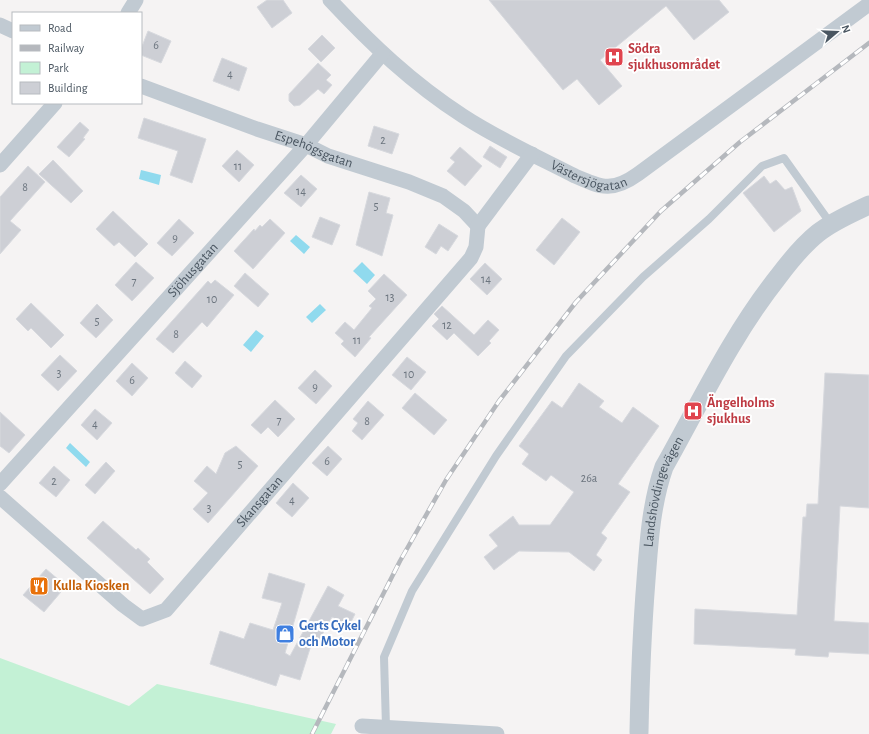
<svg xmlns="http://www.w3.org/2000/svg" width="869" height="734" viewBox="0 0 869 734" font-family="'Alegreya Sans',sans-serif">
  <style>
    .green { fill: #c3f1d5 }
    .water { fill: #90daee }
    .building { fill: #cdcfd5; stroke: #d7d9de }
    .lines { fill: none; stroke-linecap: round; stroke-linejoin: round }
    .service { stroke: #c1cad2; stroke-width: 8 }
    .minor { stroke: #c1cad2; stroke-width: 15 }
    .tertiary { stroke: #c1cad2; stroke-width: 19 }
    .rail-casing { stroke: #b5b8bd; stroke-width: 4.5 }
    .rail { stroke: #fff; stroke-width: 3; stroke-dasharray: 9; stroke-linecap: butt }
    .labels { text-anchor: middle; dominant-baseline: central; stroke-width: 4; stroke-linejoin: round; paint-order: stroke }
    .number-label { font-size: 12px; fill: #6b747e }
    .health-label { font-size: 14px; font-weight: bold; fill: #be3a42; stroke: #fff; text-anchor: start }
    .street-label { font-size: 14px; fill: #4a5661; stroke: #fff }
    .food-label { font-size: 14px; font-weight: bold; fill: #c56008; stroke: #fff; text-anchor: start }
    .shop-label { font-size: 14px; font-weight: bold; fill: #366cbe; stroke: #fff; text-anchor: start }
  </style>
  <rect width="100%" height="100%" fill="#f5f3f3"/>
  <path class="green" d="M0,658L129,706L157,684L336,724L331,734H0Z"/>
  <path class="water" d="M141,170L161,175L159,185L139,179Z
    M296,235L310,247L304,254L290,241Z
    M362,262L375,275L367,284L353,271Z
    M320,304L326,310L312,323L306,317Z
    M256,330L264,336L251,352L243,345Z
    M70,443L90,462L86,467L66,448Z"/>
  <path class="building" d="M267,0H283L292,13L272,28L257,7Z
    M489,0H719L729,12L694,40L666,6L600,60L622,86L599,105L577,79L563,90Z
    M148,31L171,41L161,63L141,55V49Z
    M322,35L335,48L321,62L308,49Z
    M222,58L247,68L239,91L213,81Z
    M318,63L331,75L326,80L332,85L324,94L318,89L300,105L294,106L289,101V94Z
    M144,118L206,139L192,183L170,175L178,151L138,138Z
    M80,122L89,130L83,138L85,139L69,157L57,147Z
    M374,126L399,134L392,154L368,146Z
    M490,146L507,157L500,168L483,157Z
    M460,147L482,166L465,186L447,171L455,162L450,158Z
    M237,150L254,165L239,182L222,166Z
    M53,160L83,191L71,203L39,174Z
    M28,166L45,182L10,221L21,230L0,254V197Z
    M301,175L317,189L301,207L284,193Z
    M764,176L770,184L776,180L785,190L792,187L801,211L774,232L743,193Z
    M369,192L390,198L386,213L393,215L382,256L356,245Z
    M113,211L148,244L135,257L119,242L114,246L96,229Z
    M320,217L340,225L332,245L312,237Z
    M562,218L580,232L554,265L536,250Z
    M179,219L194,233L172,256L157,243Z
    M270,219L285,233L253,269L234,251L254,229L255,231L260,225L262,227Z
    M439,224L458,236L448,251L441,246L436,254L425,247Z
    M136,262L154,278L132,301L115,285Z
    M485,263L502,279L487,295L470,279Z
    M245,273L269,294L258,307L234,286Z
    M384,274L407,295L369,337L371,338L355,357L341,344L344,341L335,333L345,322L354,330L372,308L369,306L376,299L368,291Z
    M215,280L234,295L207,327L202,322L173,353L156,339L208,281L211,284Z
    M31,303L64,335L51,348L31,328L28,331L16,319Z
    M97,304L113,320L96,338L80,323Z
    M442,306L474,335L488,320L499,330L489,341L491,343L478,356L454,333L447,340L432,326L439,319L434,314Z
    M60,355L77,371L58,391L41,375Z
    M407,357L426,372L411,390L392,375Z
    M185,361L202,376L192,388L175,373Z
    M132,363L148,378L132,396L116,381Z
    M315,370L332,386L316,404L298,388Z
    M825,373L869,375V508L840,506L834,621L869,623V654L829,652L828,657L795,655L796,649L694,644L695,609L797,615L803,517H806L807,504H818Z
    M579,383L604,401L599,407L622,423L633,407L659,426L618,484L630,492L601,533L607,538L596,555L602,560L594,571L569,552L519,551L494,570L484,557L498,546L489,535L513,516L519,525H550L574,492L551,475L546,481L522,464L529,454L519,446L552,401L562,408Z
    M415,393L447,420L434,435L402,408Z
    M275,400L295,419L278,437L268,427L261,434L251,425Z
    M368,401L384,415L362,440L352,431L358,423L353,419Z
    M95,409L112,423L97,440L81,425Z
    M0,412L25,435L9,453L0,446Z
    M236,446L258,466L208,523L193,509L208,493L194,481L207,466L216,474L225,453Z
    M328,446L342,459L327,476L312,463Z
    M106,462L115,471L95,494L85,485Z
    M54,466L70,480L56,497L39,483Z
    M293,483L309,498L292,517L276,503Z
    M103,521L136,550L138,548L150,559L147,562L164,579L150,594L87,538Z
    M46,569L66,586L44,612L23,595Z
    M269,573L305,584L285,653L290,656L328,586L344,595L338,606L355,614L349,626L332,617L318,642L313,639L300,680L280,674L276,686L210,664L220,631L244,639L250,623L273,630L282,603L262,598Z"/>
  <g class="lines">
    <path class="service" d="M386,727L384,657L412,591L496,456L566,356L643,277L709,219L762,166L784,158L831,224"/>
    <g class="minor">
      <path id="s1" d="M330,0C371,44 412,83 463,116C498,139 538,157 575,176C602,188 613,192 638,174L869,4"/>
      <path d="M128,13L136,0"/>
      <path d="M0,25L13,31"/>
      <path id="s2" d="M141,86L257,129L306,145L328,156L409,182L443,196L464,211L478,226"/>
      <path d="M0,165L55,103"/>
      <path d="M478,226L532,154"/>
      <path id="s3" d="M0,484L306,145L382,54"/>
      <path id="s4" d="M0,497L123,605L142,619L166,610L471,258L476,247L478,226"/>
      <path d="M362,726L497,734"/>
    </g>
    <path class="tertiary" id="s5" d="M639,732C640,681 642,631 646,580C649,542 651,504 664,467C700,403 732,335 778,277C790,261 803,245 818,233C833,221 852,213 869,205"/>
    <defs>
      <path id="rail" d="M312,734L400,561L446,480L499,401L576,302L661,211L740,142L869,43"/>
    </defs>
    <use href="#rail" class="rail-casing"/>
    <use href="#rail" class="rail"/>
  </g>
  <defs>
    <symbol id="hospital-square" viewBox="-11 -11 22 22"><rect x="-9" y="-9" width="18" height="18" rx="4" fill="#e0444e" stroke="#fff"/><path d="M-5-5h3v3.5h4V-5h3V5h-3V1.5h-4V5h-3Z" fill="#fff"/></symbol>
    <symbol id="restaurant-square" viewBox="-11 -11 22 22"><rect x="-9" y="-9" width="18" height="18" rx="4" fill="#e8710a" stroke="#fff"/><path d="M-5-6h1v4h1v-4h1v4h1v-4h1v5L-1.5 .5V6h-2V.5L-5-1ZM5-6V6H3V1.5H1.5Q1.5-4 5-6Z" fill="#fff"/></symbol>
    <symbol id="shop-square" viewBox="-11 -11 22 22"><rect x="-9" y="-9" width="18" height="18" rx="4" fill="#3f7fe0" stroke="#fff"/><path d="M-5-2.5h2.3a2.7 3.5 0 0 1 5.4 0H5L5.5 6h-11ZM-1.5-2.5h3a1.5 2.3 0 0 0-3 0Z" fill="#fff"/></symbol>
  </defs>
  <g fill-rule="evenodd">
    <use href="#hospital-square" x="603" y="46" width="22" height="22"/>
    <use href="#hospital-square" x="682" y="400" width="22" height="22"/>
    <use href="#restaurant-square" x="28" y="575" width="22" height="22"/>
    <use href="#shop-square" x="274" y="623" width="22" height="22"/>
  </g>
  <g class="labels">
    <g class="number-label">
      <text x="156" y="45">6</text>
      <text x="230" y="74">4</text>
      <text x="383" y="140">2</text>
      <text x="238" y="166">11</text>
      <text x="25" y="187">8</text>
      <text x="301" y="191">14</text>
      <text x="376" y="206">5</text>
      <text x="175" y="238">9</text>
      <text x="486" y="279">14</text>
      <text x="134" y="281">7</text>
      <text x="390" y="297">13</text>
      <text x="212" y="299">10</text>
      <text x="97" y="321">5</text>
      <text x="447" y="325">12</text>
      <text x="176" y="334">8</text>
      <text x="357" y="340">11</text>
      <text x="59" y="373">3</text>
      <text x="409" y="374">10</text>
      <text x="132" y="380">6</text>
      <text x="315" y="387">9</text>
      <text x="279" y="420">7</text>
      <text x="367" y="421">8</text>
      <text x="95" y="424">4</text>
      <text x="327" y="461">6</text>
      <text x="240" y="464">5</text>
      <text x="589" y="478">26a</text>
      <text x="54" y="481">2</text>
      <text x="292" y="500">4</text>
      <text x="209" y="508">3</text>
    </g>
    <g class="health-label">
      <text x="628" y="49">Södra<tspan x="628" dy="16">sjukhusområdet</tspan></text>
      <text x="707" y="403">Ängelholms<tspan x="707" dy="16">sjukhus</tspan></text>
    </g>
    <g class="street-label">
      <text stroke="none"><textPath href="#s2" startOffset="184">Espehögsgatan</textPath></text>
      <text stroke="none"><textPath href="#s1" startOffset="318">Västersjögatan</textPath></text>
      <text stroke="none"><textPath href="#s3" startOffset="288">Sjöhusgatan</textPath></text>
      <text stroke="none"><textPath href="#s5" startOffset="243">Landshövdingevägen</textPath></text>
      <text stroke="none"><textPath href="#s4" startOffset="356">Skansgatan</textPath></text>
    </g>
    <g class="food-label">
      <text x="53" y="586">Kulla Kiosken</text>
    </g>
    <g class="shop-label">
      <text x="299" y="626">Gerts Cykel<tspan x="299" dy="16">och Motor</tspan></text>
    </g>
  </g>
  <rect x="12" y="12" width="130" height="92" fill="#ffffff" stroke="#b7bbc0"/>
  <rect x="20" y="25" width="20" height="6" fill="#c1cad2" stroke="#b7bbc0"/>
  <text x="48" y="32" font-size="12" fill="#4a5661">Road</text>
  <rect x="20" y="45" width="20" height="6" fill="#b5b8bd" stroke="#b7bbc0"/>
  <text x="48" y="52" font-size="12" fill="#4a5661">Railway</text>
  <rect x="20" y="62" width="20" height="12" fill="#c3f1d5" stroke="#b7bbc0"/>
  <text x="48" y="72" font-size="12" fill="#4a5661">Park</text>
  <rect x="20" y="82" width="20" height="12" fill="#cdcfd5" stroke="#b7bbc0"/>
  <text x="48" y="92" font-size="12" fill="#4a5661">Building</text>
  <g transform="translate(837 32) rotate(71)" stroke="#ffffff" stroke-width="3" paint-order="stroke">
  <path d="M0-3L7 15L0 10L-7 15Z" fill="#4a5661"/>
  <text y="-6" font-size="11" font-weight="bold" text-anchor="middle" fill="#4a5661">N</text>
  </g>
</svg>
